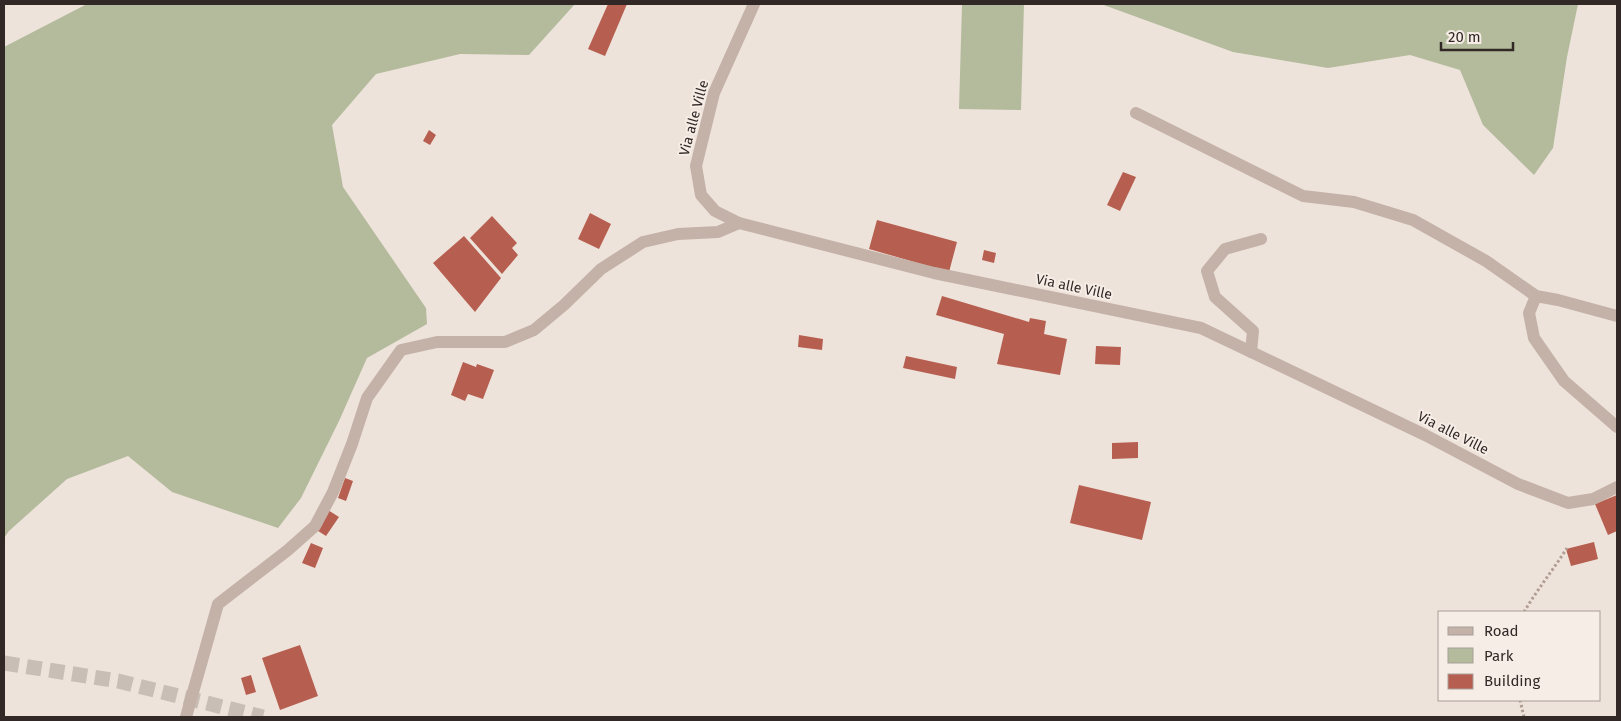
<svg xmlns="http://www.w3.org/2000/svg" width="1621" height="721" viewBox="0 0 1621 721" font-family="'Fira Sans',sans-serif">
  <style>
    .green { fill: #b3bb9c }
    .building { fill: #b65f50 }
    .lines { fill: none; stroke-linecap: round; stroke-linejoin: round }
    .highway-tunnel { stroke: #c8beb6; stroke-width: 15; stroke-dasharray: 15 8; stroke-linecap: butt }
    .path { stroke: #b09c92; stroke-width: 3; stroke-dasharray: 2.5 2.5; stroke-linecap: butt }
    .lane { stroke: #c4b2a8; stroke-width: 12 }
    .street { stroke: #c4b2a8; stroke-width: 12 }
    .labels { text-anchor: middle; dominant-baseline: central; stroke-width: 4; stroke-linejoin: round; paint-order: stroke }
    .street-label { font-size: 14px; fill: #322927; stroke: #f6ede6 }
  </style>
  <rect width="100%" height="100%" fill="#eee3da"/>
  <path class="green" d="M87,4H575L529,55L460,54L376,74L332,125L343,187L426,308L427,324L367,358L339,421L301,498L278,528L172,492L128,456L67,479L9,531L4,538V47Z
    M962,4H1024L1021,110L959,109Z
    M1101,4H1578L1567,57L1553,148L1534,175L1483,125L1460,70L1410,55L1328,68L1233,52Z"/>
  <path class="building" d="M608,4H627L605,56L588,49Z
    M429,130L436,135L430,145L423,141Z
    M1123,172L1136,177L1120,211L1107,205Z
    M590,213L611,224L599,249L578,239Z
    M492,216L517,243L512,248L518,255L502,274L470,238Z
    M877,220L957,242L949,272L869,249Z
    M464,236L501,278L475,312L433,263Z
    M984,250L996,253L994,263L982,260Z
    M942,296L1029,322L1030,318L1046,321L1044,334L1067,339L1060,375L997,364L1004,334L936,315Z
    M799,335L823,339L822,350L798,347Z
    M1096,346L1121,347L1120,365L1095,364Z
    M906,356L957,367L955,379L903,368Z
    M463,362L476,367L477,364L494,370L483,399L468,394L465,401L451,395Z
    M1138,442V458L1112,459V443Z
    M345,478L353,481L346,501L338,498Z
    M1079,485L1151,502L1142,540L1070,523Z
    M1617,495V531L1608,535L1595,504Z
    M328,510L339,517L326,536L315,529Z
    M1594,542L1598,559L1571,566L1566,549Z
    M311,543L323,548L315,568L302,563Z
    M300,645L318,696L280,710L262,658Z
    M251,675L256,692L246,695L241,678Z"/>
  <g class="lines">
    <path class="highway-tunnel" d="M4,663L118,681L263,717"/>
    <path class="path" d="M1524,612C1537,590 1553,570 1567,548
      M1520,700L1524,717"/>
    <path class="lane" d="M1136,113L1303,196L1354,202L1413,220L1486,261L1536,296
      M1617,316L1558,300L1536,296L1529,313L1534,338L1564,381L1617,427
      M1251,352L1253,331L1215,297L1207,271L1225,249L1261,239
      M186,717L218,604L288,550L315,526L333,492L352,444L367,398L401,350L437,342H505L534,330L564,305L601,269L643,242L678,234L718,232L739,223"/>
    <path class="street" d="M754,4L714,93L696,166L701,195L715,211L739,223L934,273L1201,328L1425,435L1518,484L1568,503L1593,499L1617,487"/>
  </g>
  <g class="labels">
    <g class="street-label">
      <text transform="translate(694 118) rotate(-75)">Via alle Ville</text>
      <text transform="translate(1074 287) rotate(12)">Via alle Ville</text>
      <text transform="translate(1453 433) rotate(27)">Via alle Ville</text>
    </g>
  </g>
  <rect width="1621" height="721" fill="none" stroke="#322927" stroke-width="10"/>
  <rect x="1438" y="611" width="162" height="90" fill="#f6ede6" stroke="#a89f9a"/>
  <rect x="1448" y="627" width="25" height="8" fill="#c4b2a8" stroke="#a89f9a"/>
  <text x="1484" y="636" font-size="15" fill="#322927">Road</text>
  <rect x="1448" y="648" width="25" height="15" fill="#b3bb9c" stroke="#a89f9a"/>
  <text x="1484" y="661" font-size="15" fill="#322927">Park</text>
  <rect x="1448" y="674" width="25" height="15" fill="#b65f50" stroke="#a89f9a"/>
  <text x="1484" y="686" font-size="15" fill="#322927">Building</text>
  <path d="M1441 42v8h72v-8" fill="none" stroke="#322927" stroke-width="2.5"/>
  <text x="1448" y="42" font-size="15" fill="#322927" stroke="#f6ede6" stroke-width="4" paint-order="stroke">20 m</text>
</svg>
